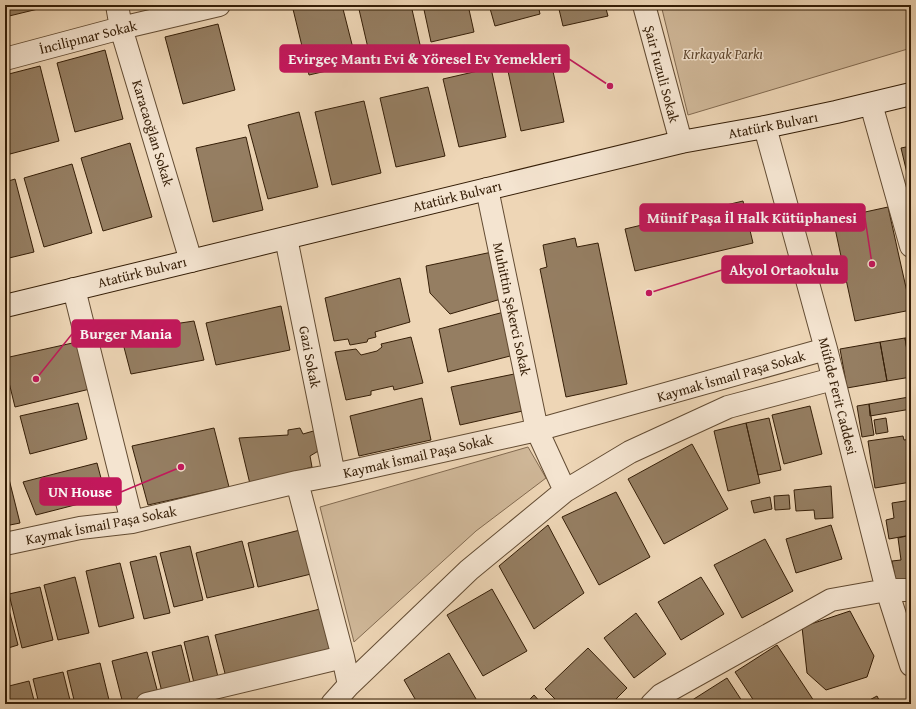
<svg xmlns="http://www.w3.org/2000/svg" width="916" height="709" viewBox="0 0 916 709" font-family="'Gentium Book Plus',serif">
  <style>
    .green { fill: #cfb798; stroke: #826a50 }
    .building { fill: #957e62; stroke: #351e07 }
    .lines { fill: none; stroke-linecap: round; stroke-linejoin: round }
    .street-casing { stroke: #634c33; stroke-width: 24 }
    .secondary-casing { stroke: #351e07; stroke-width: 24 }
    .street { stroke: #f4e4d0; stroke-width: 22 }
    .secondary { stroke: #f4e4d0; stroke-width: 22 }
    .labels { text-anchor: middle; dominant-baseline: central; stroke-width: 3; stroke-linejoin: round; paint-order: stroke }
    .street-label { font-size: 14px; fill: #351e07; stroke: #f4e4d0 }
    .park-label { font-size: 14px; font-style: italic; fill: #5c442b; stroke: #f4e4d0 }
    .leader { fill: none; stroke: #c2185b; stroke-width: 1.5 }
    .callout-dot { fill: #c2185b; stroke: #f4e4d0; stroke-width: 1.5 }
    .callout { fill: #c2185b; stroke: #c2185b; stroke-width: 1.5 }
    .callout-label { font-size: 15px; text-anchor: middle; font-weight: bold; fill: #fff }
  </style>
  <rect width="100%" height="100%" fill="#eed6b6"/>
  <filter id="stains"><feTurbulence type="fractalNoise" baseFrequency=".005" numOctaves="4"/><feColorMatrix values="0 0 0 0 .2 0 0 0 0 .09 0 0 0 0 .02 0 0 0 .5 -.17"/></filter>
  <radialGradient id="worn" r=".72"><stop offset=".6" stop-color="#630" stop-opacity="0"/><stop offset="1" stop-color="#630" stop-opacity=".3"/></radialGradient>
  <path class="green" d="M661,5H911V48L688,115Z
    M528,447L546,478L476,531L354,642L320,507Z"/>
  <path class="building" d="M5,5H37L38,9L5,17Z
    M292,5H342L357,64L309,75Z
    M358,5H411L421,49L371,61Z
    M423,5H468L474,32L431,42Z
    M489,5H538L540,14L495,26Z
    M558,5H605L608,16L563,26Z
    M218,24L235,90L183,104L165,37Z
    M105,50L123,119L75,132L57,63Z
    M549,53L564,122L521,131L506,62Z
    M40,66L59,141L10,154L5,133V75Z
    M491,68L506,137L459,147L443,79Z
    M428,87L445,156L396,167L380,98Z
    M364,101L381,173L332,185L315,112Z
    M299,112L318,187L268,199L248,125Z
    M246,137L263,210L213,222L196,148Z
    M130,143L152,217L103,231L81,158Z
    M911,146V190L901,148Z
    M72,164L92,233L44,247L24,178Z
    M15,179L34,252L5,259V182Z
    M743,201L753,243L635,271L625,229Z
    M888,207L911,310L855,321L833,219Z
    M575,238L577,247L598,243L627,384L566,397L540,269L547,267L543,245Z
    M492,252L501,299L450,314L430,293L426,266Z
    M400,278L410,322L375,332L376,337L368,339L367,342L350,345L348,339L334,341L325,298Z
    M281,306L290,350L216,365L206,323Z
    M504,312L514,355L448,372L439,329Z
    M194,321L204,360L131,374L120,332Z
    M411,337L423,383L394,390L393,386L371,391V395L346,400L335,352L356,349L361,355L377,351L382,347L381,344Z
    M911,337V373L905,338Z
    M905,338L911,377L887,381L880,342Z
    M77,342L90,389L15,407L5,366V358Z
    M880,342L887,381L847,388L840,349Z
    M519,373L527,410L460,425L451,387Z
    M909,397L911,409L870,416L869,404Z
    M422,398L431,440L359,456L350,416Z
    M78,403L87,439L30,454L20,416Z
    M869,404L874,435L862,437L857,406Z
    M810,406L822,454L784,464L772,415Z
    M769,418L781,470L758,475L746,423Z
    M886,418L888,432L876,434L874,420Z
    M746,423L760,483L728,491L714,431Z
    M214,428L229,487L148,505L132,446Z
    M300,428L303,434L317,430L320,450L310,456L312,467L258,482L250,484L239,438L288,435V430Z
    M903,436L904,440L911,439V482L875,488L868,441Z
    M692,444L728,509L664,544L628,479Z
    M97,463L106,497L36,515L23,482Z
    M9,479L20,523L5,526V480Z
    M831,486L833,518L815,519L814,510L796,511L794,490Z
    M616,492L650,557L599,585L562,517Z
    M789,495L790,509L775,510L774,496Z
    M770,497L772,509L754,513L751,501Z
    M911,500V535L889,539L886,520L894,518L892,503Z
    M548,525L584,593L534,629L499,566Z
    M831,525L842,559L796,573L786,539Z
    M300,530L311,574L258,587L248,543Z
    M911,535V585L897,588L892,561L901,560L898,538Z
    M765,539L793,591L742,618L714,565Z
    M242,541L254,587L207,598L196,553Z
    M190,546L203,600L174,607L160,553Z
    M156,556L170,613L144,619L130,562Z
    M120,563L134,618L99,627L86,571Z
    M75,577L89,633L58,640L44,585Z
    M701,577L724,614L681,640L658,602Z
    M40,587L53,640L22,648L9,594Z
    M492,589L527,651L483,676L447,615Z
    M8,606L18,645L5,649V607Z
    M320,609L332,655L227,681L215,635Z
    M850,611L874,656L867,677L826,690L807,673L802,627Z
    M636,613L666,654L634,678L604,638Z
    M208,636L219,681L195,687L184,642Z
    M181,645L192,690L163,696L152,652Z
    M777,645L814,701L809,704H756L735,672Z
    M588,648L627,688L611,704H560L545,689Z
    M147,652L159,697L131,704H123L112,661Z
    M449,653L479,704H418L404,680Z
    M100,663L110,704H75L67,671Z
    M63,672L71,704H39L33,679Z
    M727,678L744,704H686Z
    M29,681L35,704H5V687Z
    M534,695L542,704H525Z
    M877,696L881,704H862Z"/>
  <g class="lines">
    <defs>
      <path id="street" d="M117,5L121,28L191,261
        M644,5L681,142
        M5,59L121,28L219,5
        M871,104L911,246
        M765,127L826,349L887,590L911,665
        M487,189L537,430L565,491
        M286,238L334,475
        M74,289L132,522
        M297,482L343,657L349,685
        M5,544L80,528L132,522L297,482L334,475L537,430L826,349
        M147,704L343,657
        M332,704L349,685L469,570L565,491L630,452L728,407L833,379
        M652,704L661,695L831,600L887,590H911"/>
      <path id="secondary" d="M5,306L681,142L765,127L836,112L911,94"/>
    </defs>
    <use href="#street" class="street-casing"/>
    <use href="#secondary" class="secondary-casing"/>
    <use href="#street" class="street"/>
    <use href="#secondary" class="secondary"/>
  </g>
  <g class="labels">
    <g class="street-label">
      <text transform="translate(88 37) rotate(-14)">İncilipınar Sokak</text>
      <text transform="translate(662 74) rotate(75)">Şair Fuzuli Sokak</text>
      <text transform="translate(773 125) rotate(-11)">Atatürk Bulvarı</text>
      <text transform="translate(153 133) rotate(73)">Karacaoğlan Sokak</text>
      <text transform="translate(457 196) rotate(-14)">Atatürk Bulvarı</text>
      <text transform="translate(142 272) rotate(-14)">Atatürk Bulvarı</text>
      <text transform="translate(512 309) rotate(78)">Muhittin Şekerci Sokak</text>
      <text transform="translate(310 357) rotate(79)">Gazi Sokak</text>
      <text transform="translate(731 376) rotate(-16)">Kaymak İsmail Paşa Sokak</text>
      <text transform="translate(838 396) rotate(76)">Müfide Ferit Caddesi</text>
      <text transform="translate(418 456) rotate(-13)">Kaymak İsmail Paşa Sokak</text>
      <text transform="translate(101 525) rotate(-11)">Kaymak İsmail Paşa Sokak</text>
    </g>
    <g class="park-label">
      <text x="723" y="54">Kırkayak Parkı</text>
    </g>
  </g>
  <path class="leader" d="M610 86L569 59M872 264L865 218M649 293L722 270M36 379L72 334M181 467L121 492"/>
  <g class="callout-dot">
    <circle cx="610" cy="86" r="4"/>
    <circle cx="872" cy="264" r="4"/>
    <circle cx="649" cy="293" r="4"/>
    <circle cx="36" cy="379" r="4"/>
    <circle cx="181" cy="467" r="4"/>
  </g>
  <g class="callout">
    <rect x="280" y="45" width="289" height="27" rx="4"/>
    <rect x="640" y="204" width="225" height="27" rx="4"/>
    <rect x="722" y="256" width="125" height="27" rx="4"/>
    <rect x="72" y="320" width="108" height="27" rx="4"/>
    <rect x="40" y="478" width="81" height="27" rx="4"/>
  </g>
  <g class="callout-label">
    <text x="425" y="64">Evirgeç Mantı Evi &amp; Yöresel Ev Yemekleri</text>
    <text x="752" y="223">Münif Paşa İl Halk Kütüphanesi</text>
    <text x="784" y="275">Akyol Ortaokulu</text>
    <text x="126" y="339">Burger Mania</text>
    <text x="80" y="497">UN House</text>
  </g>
  <rect width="916" height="709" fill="none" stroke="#eed6b6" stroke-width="20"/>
  <rect x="6" y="6" width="904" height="697" fill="none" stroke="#351e07" stroke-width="2"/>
  <rect x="10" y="10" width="896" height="689" fill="none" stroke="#351e07"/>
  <rect width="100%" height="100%" filter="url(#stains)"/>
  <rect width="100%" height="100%" fill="url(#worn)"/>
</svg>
